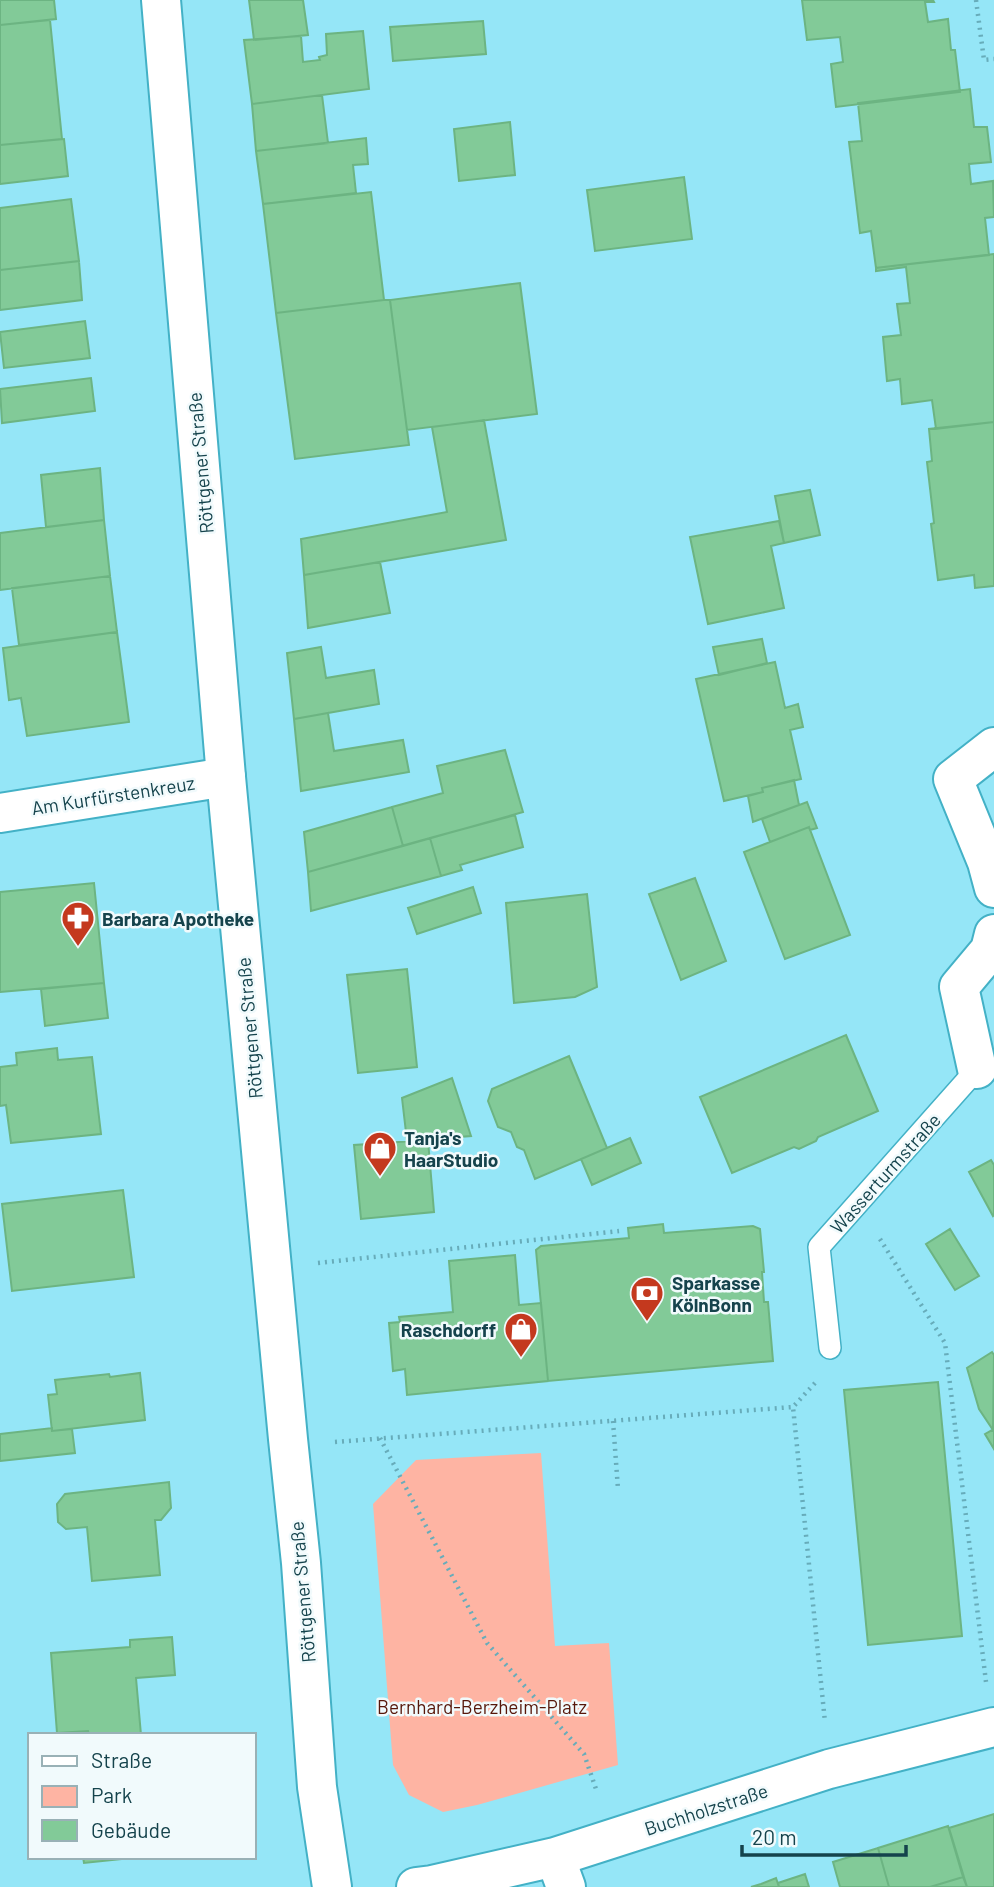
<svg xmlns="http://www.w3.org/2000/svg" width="994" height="1887" viewBox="0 0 994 1887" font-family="Barlow,sans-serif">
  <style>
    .green { fill: #feb4a3 }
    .building { fill: #82ca98; stroke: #6cb482; stroke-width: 2 }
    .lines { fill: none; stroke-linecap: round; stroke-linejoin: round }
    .service-casing { stroke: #43b1c6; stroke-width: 24 }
    .minor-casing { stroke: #43b1c6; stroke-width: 42 }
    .tertiary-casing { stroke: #43b1c6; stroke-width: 42 }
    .path { stroke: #67acba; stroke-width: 4.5; stroke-dasharray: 2 5; stroke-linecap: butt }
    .service { stroke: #fff; stroke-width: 21 }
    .minor { stroke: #fff; stroke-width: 38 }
    .tertiary { stroke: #fff; stroke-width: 38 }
    .labels { text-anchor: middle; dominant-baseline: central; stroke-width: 5; stroke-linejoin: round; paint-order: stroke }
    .street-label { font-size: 19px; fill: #15434c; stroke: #f1fafc }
    .poi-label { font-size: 19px; font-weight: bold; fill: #15434c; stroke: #f1fafc; text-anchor: start }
    .park-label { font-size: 19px; fill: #57170a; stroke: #f1fafc }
  </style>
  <rect width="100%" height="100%" fill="#95e6f7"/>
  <path class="green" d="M541,1453L555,1646L609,1643L618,1765L477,1805L443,1812L409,1795L393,1765L373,1504L416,1460Z"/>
  <path class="building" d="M0,0H54L56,19L0,25Z
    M249,0H303L308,35L254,40Z
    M802,0H933L934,2H925L928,22L948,19L951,50H955L960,92L836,107L831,64L843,62L840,37L807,40Z
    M50,20L62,139L0,145V25Z
    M483,21L486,54L393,61L390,27Z
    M363,31L369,89L252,104L244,40L301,36L303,62L320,60L319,57L327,55L326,34Z
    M970,89L974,127H987L991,162L969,164L971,184L993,181L994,217L985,218L989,255L876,268L871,231L860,233L849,142L862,141L858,103Z
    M322,95L328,143L256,151L252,104Z
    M510,122L515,175L459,181L454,129Z
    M366,138L368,164L353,165L356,193L263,204L256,151Z
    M64,139L68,176L0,184V145Z
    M684,177L692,239L595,251L587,190Z
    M371,192L384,300L276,313L263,204Z
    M71,199L79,261L0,270V208Z
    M994,254V422L936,429L932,400L902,404L900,379L887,381L883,337L901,335L897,304L910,303L906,267L876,271V268Z
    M79,261L82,300L0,310V270Z
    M520,283L537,414L407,430L390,300Z
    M384,300H390L409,445L295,459L276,313Z
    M85,321L90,358L4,368L0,332Z
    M91,378L95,411L2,423L0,389Z
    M484,420L506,540L304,575L301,539L447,512L432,427Z
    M994,422V586L975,588L974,575L938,580L931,524L934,523L927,462L932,461L929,429Z
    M100,468L104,520L46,527L41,475Z
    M810,490L820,535L784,543L775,496Z
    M104,520L110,576L0,590V533Z
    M779,521L784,543L771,546L784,608L708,624L690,537Z
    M380,562L390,613L308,628L304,575Z
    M110,576L117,632L19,645L12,588Z
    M117,632L129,722L27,736L21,698L9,700L3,648Z
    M762,639L767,663L719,675L713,647Z
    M321,647L326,678L374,670L379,704L294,719L287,653Z
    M775,662L785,708L798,704L803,727L790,730L801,779L762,788L763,792L724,801L696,679Z
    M328,713L334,751L403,740L409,772L301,791L294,719Z
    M505,750L523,812L403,846L392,807L443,793L437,766Z
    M794,780L799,805L753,822L748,796L763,792L762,788Z
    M807,802L817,828L810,830L809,827L770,842L762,819Z
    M392,807L403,846L308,872L304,832Z
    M515,815L523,847L460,865L462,870L441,876L430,838Z
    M809,827L850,935L785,959L744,852Z
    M430,838L441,876L311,911L308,872Z
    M695,878L726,961L681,980L649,894Z
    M94,883L104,983L0,992V892Z
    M473,887L481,913L417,934L408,908Z
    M587,894L597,987L575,997L514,1003L506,903Z
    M407,969L417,1067L358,1073L347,975Z
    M104,983L108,1018L45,1026L41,989Z
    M846,1035L878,1111L818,1137L816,1141L799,1149L794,1147L732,1173L700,1097Z
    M57,1048L58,1060L92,1057L101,1134L11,1143L6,1105L0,1106V1067L17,1065L16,1053Z
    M569,1056L607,1148L535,1179L524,1150L517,1147L511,1132L498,1127L488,1101L492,1089Z
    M452,1078L471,1136L407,1141L402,1098Z
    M630,1138L641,1163L592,1185L581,1159Z
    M428,1140L434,1212L361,1219L354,1145Z
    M991,1160L994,1165V1215L993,1216L969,1172Z
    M123,1190L134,1277L12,1291L2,1204Z
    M663,1224L664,1233L753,1226L760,1229L764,1272H762L764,1302H768L773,1361L548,1381L536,1250L541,1246L629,1238L628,1228Z
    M950,1229L979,1276L955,1290L926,1244Z
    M515,1255L519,1305L541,1303L548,1381L407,1395L405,1369L393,1371L389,1323L400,1322L399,1317L453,1312L449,1261Z
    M992,1352L994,1355L993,1430L979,1409L967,1368Z
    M140,1373L145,1420L52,1431L48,1395L57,1394L55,1380L109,1374L110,1377Z
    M938,1382L962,1636L868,1645L844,1390Z
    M52,1428V1431L72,1429L75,1453L0,1461V1434Z
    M994,1429V1449L985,1434Z
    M169,1482L171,1508L161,1520H155L160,1575L92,1581L87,1527L66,1529L58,1522L57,1504L65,1494Z
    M172,1637L175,1675L136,1678L141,1735H89L88,1731L57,1733L51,1653L130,1647V1640Z
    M994,1814V1887H967L949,1828Z
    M948,1826L963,1877L930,1887H889L878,1848Z
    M878,1848L889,1887H840L833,1862Z
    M83,1857H141L84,1863Z
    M805,1874L809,1887H779L778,1883Z
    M963,1877L967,1887H930Z
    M776,1878L779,1887H751L761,1884Z"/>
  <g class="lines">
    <defs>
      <path id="service" d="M830,1348L819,1247L977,1069L984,1065"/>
      <path id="minor" d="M994,747L953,779L987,862L994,888
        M0,813L226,777
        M977,1069L959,987L990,950L994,934
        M555,1857L566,1887
        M416,1887L432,1885L555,1857L829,1769L994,1727"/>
      <path id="tertiary" d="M161,0L226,777L288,1439L301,1563L317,1787L332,1887"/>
    </defs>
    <use href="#service" class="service-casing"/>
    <use href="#minor" class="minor-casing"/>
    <use href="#tertiary" class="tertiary-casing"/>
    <path class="path" d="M976,0L984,60L994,59
      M880,1239L945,1343L986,1682
      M318,1263L619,1231
      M815,1383L793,1407L825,1722
      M613,1421L618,1489
      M380,1438L487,1643L584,1754L597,1792
      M335,1442L793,1407"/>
    <use href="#service" class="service"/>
    <use href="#minor" class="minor"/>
    <use href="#tertiary" class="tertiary"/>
  </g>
  <defs>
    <symbol id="pharmacy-pin" viewBox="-11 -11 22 30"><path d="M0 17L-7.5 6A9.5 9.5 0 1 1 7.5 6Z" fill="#c4391e" stroke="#f1fafc"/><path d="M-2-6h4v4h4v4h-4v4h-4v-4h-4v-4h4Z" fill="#fff"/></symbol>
    <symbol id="shop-pin" viewBox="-11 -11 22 30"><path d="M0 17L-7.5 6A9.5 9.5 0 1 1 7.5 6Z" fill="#c4391e" stroke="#f1fafc"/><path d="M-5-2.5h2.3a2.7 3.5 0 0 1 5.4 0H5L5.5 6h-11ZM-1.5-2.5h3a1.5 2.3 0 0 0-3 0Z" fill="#fff"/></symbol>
    <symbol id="bank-pin" viewBox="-11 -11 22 30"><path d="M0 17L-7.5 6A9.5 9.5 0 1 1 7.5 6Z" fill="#c4391e" stroke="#f1fafc"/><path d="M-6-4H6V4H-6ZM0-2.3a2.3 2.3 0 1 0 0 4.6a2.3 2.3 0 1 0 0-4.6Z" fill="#fff"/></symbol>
  </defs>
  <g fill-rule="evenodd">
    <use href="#pharmacy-pin" x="59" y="899" width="38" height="52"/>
    <use href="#shop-pin" x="361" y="1129" width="38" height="52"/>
    <use href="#bank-pin" x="628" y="1274" width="38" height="52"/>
    <use href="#shop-pin" x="502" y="1310" width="38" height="52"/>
  </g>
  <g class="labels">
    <g class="street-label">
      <text transform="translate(200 463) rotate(-95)">Röttgener Straße</text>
      <text transform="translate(113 795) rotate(-9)">Am Kurfürstenkreuz</text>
      <text transform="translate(249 1028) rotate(-95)">Röttgener Straße</text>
      <text transform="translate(885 1173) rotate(-48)">Wasserturmstraße</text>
      <text transform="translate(302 1592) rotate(-95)">Röttgener Straße</text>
      <text transform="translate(706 1809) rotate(-18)">Buchholzstraße</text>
    </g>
    <g class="poi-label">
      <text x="102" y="918">Barbara Apotheke</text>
      <text x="404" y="1137">Tanja's<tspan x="404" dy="22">HaarStudio</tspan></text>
      <text x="672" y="1282">Sparkasse<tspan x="672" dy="22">KölnBonn</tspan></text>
      <text x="496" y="1329" text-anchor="end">Raschdorff</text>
    </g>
    <g class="park-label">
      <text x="482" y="1706">Bernhard-Berzheim-Platz</text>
    </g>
  </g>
  <rect x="28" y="1733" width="228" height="126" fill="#f1fafc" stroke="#99b1b6" stroke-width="2"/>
  <rect x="42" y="1756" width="35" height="10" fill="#ffffff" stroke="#99b1b6" stroke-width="2"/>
  <text x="91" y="1768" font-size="21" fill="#15434c">Straße</text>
  <rect x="42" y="1786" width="35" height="21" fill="#feb4a3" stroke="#99b1b6" stroke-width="2"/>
  <text x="91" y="1803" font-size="21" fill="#15434c">Park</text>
  <rect x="42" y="1820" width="35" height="21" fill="#82ca98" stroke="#99b1b6" stroke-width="2"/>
  <text x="91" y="1838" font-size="21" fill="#15434c">Gebäude</text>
  <path d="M742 1845v10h164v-10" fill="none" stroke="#15434c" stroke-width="3.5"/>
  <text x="752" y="1845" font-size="21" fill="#15434c" stroke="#f1fafc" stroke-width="5" paint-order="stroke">20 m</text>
</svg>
